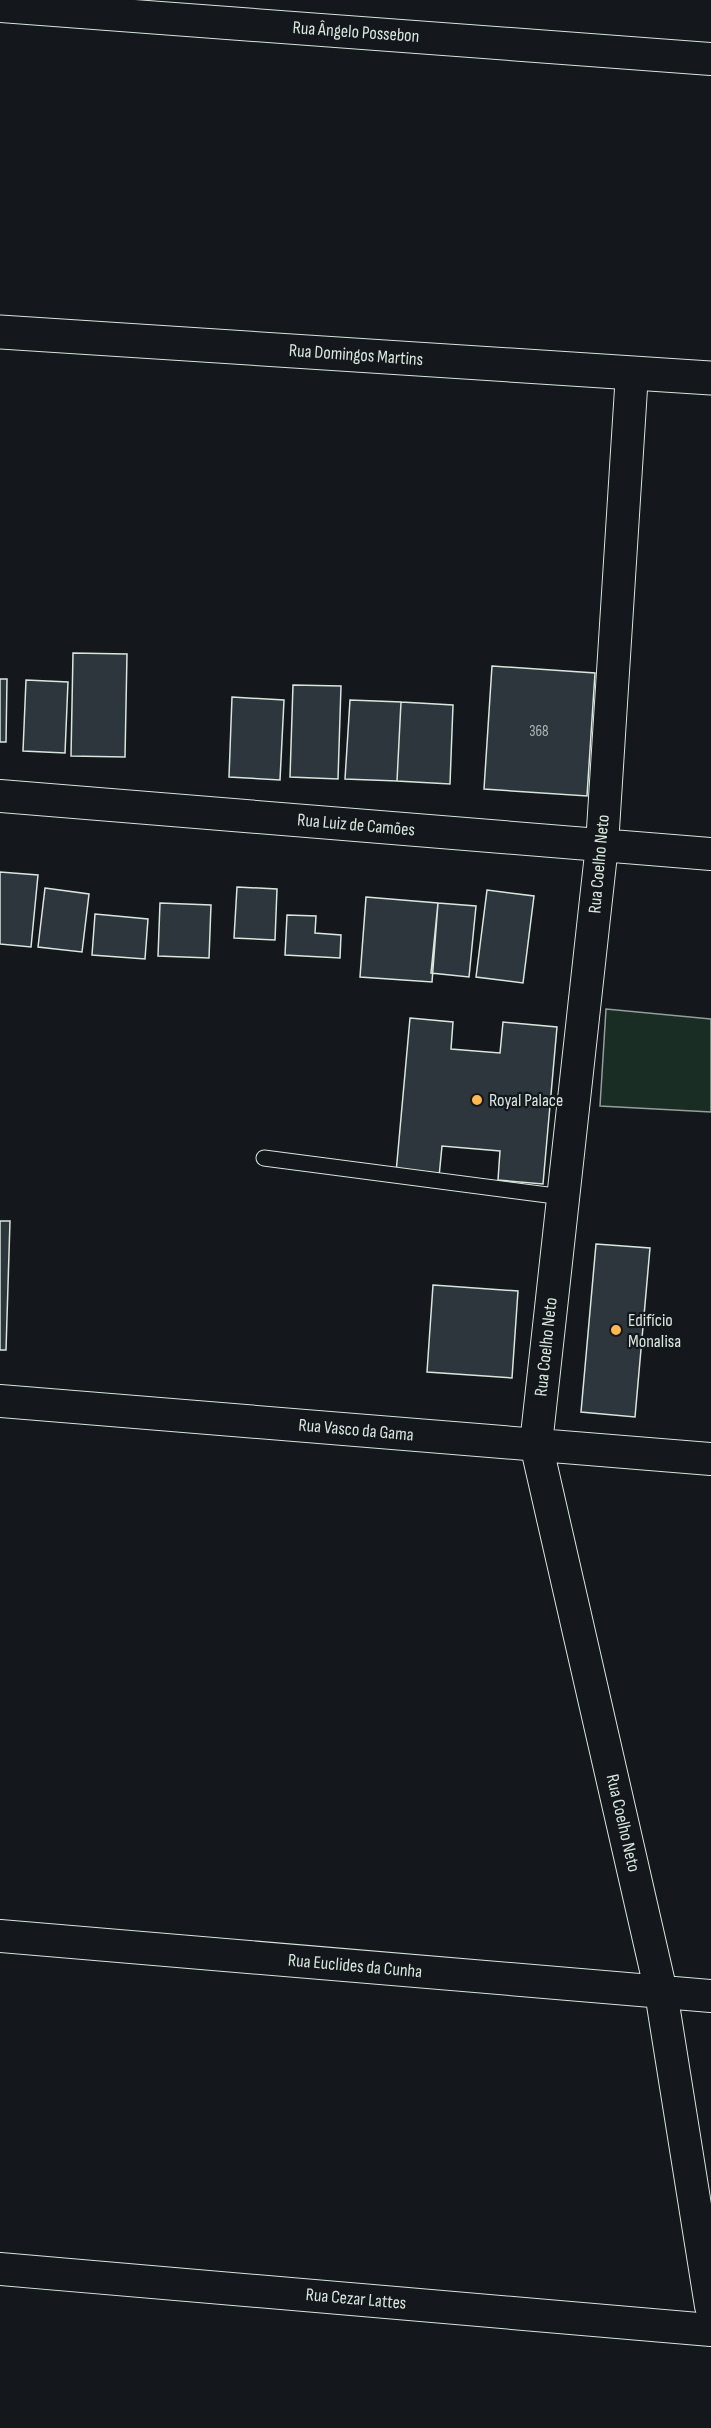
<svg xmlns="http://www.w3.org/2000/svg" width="711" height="2428" viewBox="0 0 711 2428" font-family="'Sofia Sans Condensed',sans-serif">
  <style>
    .green { fill: #1a2d24; stroke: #939e99; stroke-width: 1.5 }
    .building { fill: #2c363c; stroke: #d8e6dc; stroke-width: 1.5 }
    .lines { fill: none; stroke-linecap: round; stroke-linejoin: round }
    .lane-casing { stroke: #d8e6dc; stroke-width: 17 }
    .street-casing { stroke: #d8e6dc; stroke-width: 34 }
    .secondary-casing { stroke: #d8e6dc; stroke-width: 35 }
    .lane { stroke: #14181c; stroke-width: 15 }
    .street { stroke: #14181c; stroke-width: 32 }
    .secondary { stroke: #14181c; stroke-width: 33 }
    .poi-dot { fill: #ffb74d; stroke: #14181c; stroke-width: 2 }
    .labels { text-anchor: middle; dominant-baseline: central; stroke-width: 4.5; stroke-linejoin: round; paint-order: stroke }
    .number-label { font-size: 15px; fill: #adbab4 }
    .street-label { font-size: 18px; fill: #d8e6dc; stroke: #14181c }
    .poi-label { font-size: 18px; fill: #d8e6dc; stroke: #14181c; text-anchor: start }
  </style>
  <rect width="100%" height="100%" fill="#14181c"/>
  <path class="green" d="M606,1009L711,1019V1112L600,1106Z"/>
  <path class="building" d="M73,653L127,654L125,757L71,756Z
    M492,666L595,673L587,796L484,789Z
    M0,679H7L6,742H0Z
    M26,680L68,682L65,753L23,751Z
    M293,685L341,686L338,779L290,777Z
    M232,697L284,700L280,780L229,777Z
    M350,700L401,702L397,781L345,779Z
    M401,702L453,705L450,784L397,781Z
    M0,872L38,875L31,947L0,944Z
    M237,887L277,889L275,940L234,938Z
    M45,888L89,894L82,952L38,947Z
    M487,890L534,896L523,983L476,977Z
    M366,897L438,903L432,982L360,977Z
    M160,903L211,905L209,958L158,956Z
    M438,903L476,906L469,977L431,973Z
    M95,914L148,919L145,959L92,955Z
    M287,915L316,916L315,933L341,935L340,958L285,955Z
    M410,1018L453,1022L451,1049L500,1053L503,1022L557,1027L543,1184L498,1180L500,1151L442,1146L439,1177L396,1173Z
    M0,1221H10L6,1350H0Z
    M596,1244L650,1248L635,1417L581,1412Z
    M433,1285L518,1291L512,1378L427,1372Z"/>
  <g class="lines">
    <defs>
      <path id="lane" d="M264,1158L563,1197"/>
      <path id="street" d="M0,6L711,59
        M632,373L602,845L536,1444L661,1992L711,2306
        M0,796L711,854
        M0,1401L711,1459
        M0,1936L711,1996
        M0,2269L711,2330"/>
      <path id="secondary" d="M0,332L711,378"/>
    </defs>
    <use href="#lane" class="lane-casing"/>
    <use href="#street" class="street-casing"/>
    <use href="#secondary" class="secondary-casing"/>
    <use href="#lane" class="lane"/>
    <use href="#street" class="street"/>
    <use href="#secondary" class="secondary"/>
  </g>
  <g class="poi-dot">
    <circle cx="477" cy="1100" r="6"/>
    <circle cx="616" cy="1330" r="6"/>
  </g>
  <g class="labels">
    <g class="number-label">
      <text x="539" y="731">368</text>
    </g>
    <g class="street-label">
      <text transform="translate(356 32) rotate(4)">Rua Ângelo Possebon</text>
      <text transform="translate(356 355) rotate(4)">Rua Domingos Martins</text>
      <text transform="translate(356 825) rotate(5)">Rua Luiz de Camões</text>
      <text transform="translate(599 864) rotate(-85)">Rua Coelho Neto</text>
      <text transform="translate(546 1347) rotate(-84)">Rua Coelho Neto</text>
      <text transform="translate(356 1430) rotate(5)">Rua Vasco da Gama</text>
      <text transform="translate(623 1823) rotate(77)">Rua Coelho Neto</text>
      <text transform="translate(355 1966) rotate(5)">Rua Euclides da Cunha</text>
      <text transform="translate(356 2299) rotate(5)">Rua Cezar Lattes</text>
    </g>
    <g class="poi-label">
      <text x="489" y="1100">Royal Palace</text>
      <text x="628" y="1320">Edifício<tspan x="628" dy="21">Monalisa</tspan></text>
    </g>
  </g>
</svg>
